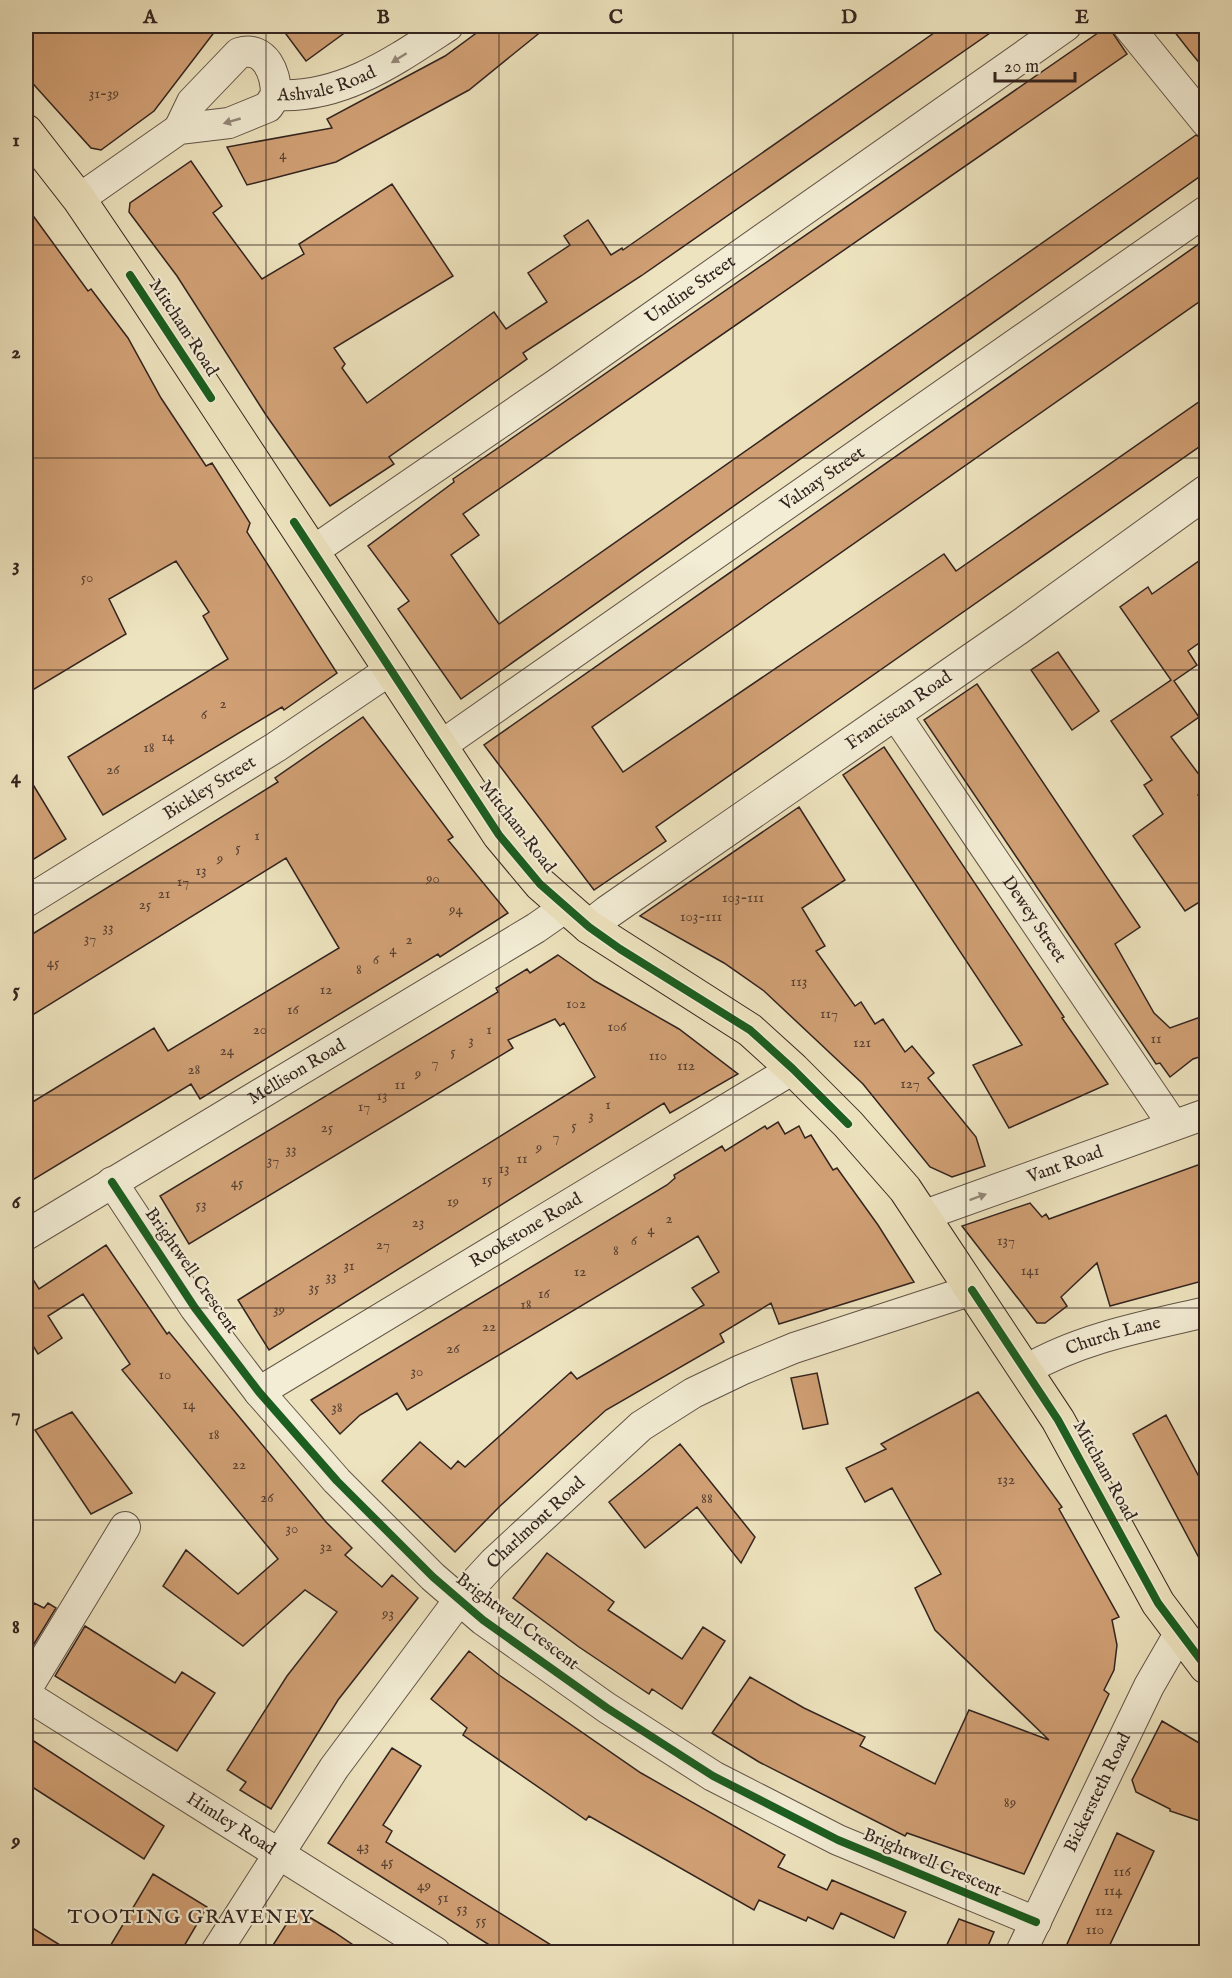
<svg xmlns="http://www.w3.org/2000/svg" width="1232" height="1978" viewBox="0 0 1232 1978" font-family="'IM FELL English',serif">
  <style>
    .building { fill: #d09f74; stroke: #33241f; stroke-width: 1.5 }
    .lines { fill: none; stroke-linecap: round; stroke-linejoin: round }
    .minor-casing { stroke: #625447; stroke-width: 32 }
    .tertiary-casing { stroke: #625447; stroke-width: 35 }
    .primary-casing { stroke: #33241f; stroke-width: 35 }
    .minor { stroke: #f3edd5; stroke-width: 30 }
    .tertiary { stroke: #f3edd5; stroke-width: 33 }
    .primary { stroke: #ede3be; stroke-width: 33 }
    .cycleway-casing { stroke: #f3edd5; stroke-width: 11 }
    .cycleway { stroke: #1b5e20; stroke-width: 8 }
    .oneway { fill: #93887a }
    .grid { fill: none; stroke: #33241f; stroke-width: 1.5; stroke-opacity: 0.55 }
    .labels { text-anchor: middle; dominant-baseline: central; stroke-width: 4.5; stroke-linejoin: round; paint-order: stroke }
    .number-label { font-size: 15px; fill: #5a4334 }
    .street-label { font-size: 18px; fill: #33241f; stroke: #f3edd5 }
    .neighbourhood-label { font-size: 20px; letter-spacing: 1.5px; fill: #33241f; stroke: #f3edd5 }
    .neatline { fill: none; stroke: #33241f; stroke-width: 2 }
    .grid-label { font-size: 20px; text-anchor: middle; font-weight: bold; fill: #33241f }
  </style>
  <rect width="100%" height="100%" fill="#ede3be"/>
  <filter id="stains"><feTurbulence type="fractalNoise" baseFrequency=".00333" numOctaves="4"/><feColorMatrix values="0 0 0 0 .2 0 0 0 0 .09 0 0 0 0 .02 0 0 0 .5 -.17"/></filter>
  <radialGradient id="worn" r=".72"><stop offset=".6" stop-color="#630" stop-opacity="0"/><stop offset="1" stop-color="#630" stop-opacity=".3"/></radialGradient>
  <path class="building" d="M26,26H219L154,111L101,150L91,148L26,76Z
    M280,26H354L306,61Z
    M486,26H548L469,90L336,162L247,185L227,147L332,128L327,119L445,56Z
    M944,26H1000L641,276L523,353L527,359L389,457L394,464L330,506L266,415L177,276L129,212L130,203L191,161L222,206L213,213L262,279L304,254L299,244L392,184L453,276L334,348L345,364L342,368L367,403L494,312L506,329L547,302L528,273L570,245L564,236L588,220L611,255L622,248L623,250Z
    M1108,26L1127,54L463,514L479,535L451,555L499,624L1196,135L1202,138L1206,146V172L461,699L398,609L409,601L368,546L454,482L453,479Z
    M1170,26H1206V71L1188,49Z
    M26,206L88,291L91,289L128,338L161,398L206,466L212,463L250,523L247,532L337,673L284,710L282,707L103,815L68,757L228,659L203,616L209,612L176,561L109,599L126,634L26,694Z
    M1206,239V297L592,727L623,772L944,554L956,571L1206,397V442L656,827L666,841L594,890L484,745Z
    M1206,556V638L1188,651L1197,665L1174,681L1199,717L1171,737L1206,784V788L1198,795L1206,808V898L1185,911L1133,836L1163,814L1144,785L1152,780L1111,721L1171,680L1120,607L1148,587L1152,594Z
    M1058,652L1099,711L1072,730L1031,670Z
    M977,684L1140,927L1115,944L1154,1013L1170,1028L1206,1015V1055L1193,1059L1170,1077L1160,1063L1156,1064L924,720Z
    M363,717L453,837L448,840L508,913L440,957L438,954L200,1099L191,1084L26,1184V1106L154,1028L168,1051L339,948L286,858L26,1019V938L278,782L275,778Z
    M884,747L1064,1017L1062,1018L1108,1084L1009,1128L973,1065L1022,1045L843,775Z
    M26,773L66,839L26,864Z
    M799,807L845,880L802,908L825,946L816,951L855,1006L861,1002L875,1024L883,1019L905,1052L912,1046L934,1073L928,1078L976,1137L985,1166L952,1177L930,1167L863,1084L764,991L724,963L640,916Z
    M558,955L595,981L679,1029L738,1074L670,1113L664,1103L269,1350L238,1300L595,1077L564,1023L560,1026L555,1019L508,1040L513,1048L189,1244L160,1196L498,992L496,988L527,969L530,973Z
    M778,1122L785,1134L799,1126L805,1138L811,1135L833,1170L837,1168L878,1225L914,1282L779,1324L771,1303L720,1334L724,1342L606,1410L500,1506L455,1552L382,1481L420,1442L451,1469L458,1461L465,1467L571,1372L577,1379L704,1305L692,1288L719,1272L698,1236L407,1410L397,1393L360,1415L340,1434L311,1400L667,1185L675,1178L674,1175L722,1146L725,1151L765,1126L767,1129Z
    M1206,1162V1280L1110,1306L1097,1263L1061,1297L1067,1306L1045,1323H1037L962,1226L1030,1203L1042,1217L1046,1214L1049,1219Z
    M106,1245L167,1334L169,1332L326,1522L352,1548L345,1555L382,1587L392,1575L418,1598L338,1700L271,1809L240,1790L246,1782L227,1770L287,1676L337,1612L305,1590L243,1646L163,1586L186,1550L238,1594L278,1559L122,1370L130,1364L83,1294L48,1316L62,1338L38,1354L26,1334V1268L39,1289Z
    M817,1373L828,1424L803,1429L791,1378Z
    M978,1392L1062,1507L1059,1509L1119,1617L1112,1620L1117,1645L1114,1670L1104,1690L1109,1694L1024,1874L907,1833L905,1836L759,1762L712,1733L750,1677L804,1708L865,1737L860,1746L935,1784L969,1710L1049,1740L935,1630L915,1588L941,1574L892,1488L865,1502L846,1468L886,1449L881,1444Z
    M72,1412L132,1493L91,1514L35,1430Z
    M1166,1415L1206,1490V1571L1133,1434Z
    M680,1444L755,1537L741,1563L697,1507L645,1548L609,1502Z
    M547,1553L614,1602L608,1610L682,1659L703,1627L725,1641L682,1709L652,1689L649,1694L579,1647L513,1598Z
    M34,1603L44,1608L48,1603L56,1608L26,1657V1617Z
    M85,1626L175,1683L182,1672L215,1693L177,1751L55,1676Z
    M469,1651L499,1675L641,1773L785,1855L778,1867L827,1890L832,1880L906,1912L894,1938L841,1913L833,1929L808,1917L806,1921L759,1900L754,1910L589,1816L586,1820L463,1735L467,1728L431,1699Z
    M1162,1721L1206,1747V1823L1170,1811V1809L1136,1792L1132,1780Z
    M26,1736L164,1826L144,1859L26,1783Z
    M392,1748L421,1766L383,1825L392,1831L386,1842L564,1953H502L328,1843Z
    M1117,1833L1154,1851L1106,1953H1063Z
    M153,1874L207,1907L180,1953H106Z
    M296,1909L334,1932L365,1953H268Z
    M959,1919L994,1932L985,1953H943Z
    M26,1924L73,1953H26Z"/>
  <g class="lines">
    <defs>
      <g id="minor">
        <path d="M1128,26L1206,122"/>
        <path id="s1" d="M276,95C342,99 396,60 448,26"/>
        <path d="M179,129L192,102L239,53C266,45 276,74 276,95"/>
        <path d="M79,199L179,129L229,123L268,107L276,95"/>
        <path id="s2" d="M313,551L555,385L1066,26"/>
        <path id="s3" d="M895,714L1173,1125"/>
        <path id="s4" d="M439,747L1206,211"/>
        <path id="s5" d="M26,902L276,747L390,670"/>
        <path d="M112,1182L195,1308L259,1392L337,1481L433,1577L483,1620L607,1708L713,1776L838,1840L1036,1922"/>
        <path id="s6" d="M922,1216L1206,1114"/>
        <path id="s7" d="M26,1235L536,928L566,907"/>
        <path id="s8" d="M1026,1370C1080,1338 1146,1326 1206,1312"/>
        <path id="s9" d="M259,1392L793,1069"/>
        <path d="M26,1690L125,1527"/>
        <path id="s10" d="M26,1695L435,1952"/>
        <path id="s11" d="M216,1952L334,1768L459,1600L494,1562L641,1426L693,1393L741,1370L794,1348L972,1290"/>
        <path id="s12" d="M1021,1952L1149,1686L1179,1634"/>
      </g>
      <g id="tertiary">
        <path id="s13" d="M589,927L608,912L1018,628L1206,492"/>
      </g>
      <path id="primary" d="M26,131L79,199L142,292L499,835L540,884L589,927L750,1030L793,1069L848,1124L905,1189L1058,1420L1158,1603L1206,1667"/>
    </defs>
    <use href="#minor" class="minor-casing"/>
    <use href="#tertiary" class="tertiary-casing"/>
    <use href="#primary" class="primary-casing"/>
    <use href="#minor" class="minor"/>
    <use href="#tertiary" class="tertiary"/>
    <use href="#primary" class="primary"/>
    <defs>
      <path id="cycleway" d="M130,275L211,398
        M294,522L499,835L540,884L589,927L620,949L750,1030L793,1069L848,1124
        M112,1182L195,1308L259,1392L337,1481L433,1577L483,1620L607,1708L713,1776L838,1840L1036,1922
        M972,1290L1058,1420L1158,1603L1206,1667"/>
    </defs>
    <use href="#cycleway" class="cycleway-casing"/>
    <use href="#cycleway" class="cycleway"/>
  </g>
  <defs><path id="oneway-solid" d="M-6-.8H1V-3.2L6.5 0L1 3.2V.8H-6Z" transform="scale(1.5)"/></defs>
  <g class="oneway">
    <use href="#oneway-solid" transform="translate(399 58) rotate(148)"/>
    <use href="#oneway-solid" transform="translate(232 121) rotate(164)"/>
    <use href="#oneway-solid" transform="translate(978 1197) rotate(-20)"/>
  </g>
  <path class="grid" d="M266,26V1952M499,26V1952M733,26V1952M966,26V1952M26,245H1206M26,458H1206M26,670H1206M26,883H1206M26,1095H1206M26,1308H1206M26,1520H1206M26,1733H1206"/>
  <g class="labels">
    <g class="number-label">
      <text x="104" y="93">31-39</text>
      <text x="283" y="154">4</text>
      <text x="87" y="577">50</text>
      <text x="223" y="703">2</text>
      <text x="204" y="714">6</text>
      <text x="168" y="736">14</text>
      <text x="149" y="747">18</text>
      <text x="113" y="769">26</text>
      <text x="257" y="835">1</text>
      <text x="238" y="847">5</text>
      <text x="220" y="858">9</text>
      <text x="201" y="870">13</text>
      <text x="433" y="878">90</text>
      <text x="183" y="881">17</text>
      <text x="164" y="893">21</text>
      <text x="743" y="897">103-111</text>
      <text x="145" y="904">25</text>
      <text x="456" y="909">94</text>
      <text x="701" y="916">103-111</text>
      <text x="108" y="927">33</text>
      <text x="90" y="938">37</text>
      <text x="409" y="939">2</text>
      <text x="393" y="949">4</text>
      <text x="376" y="959">6</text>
      <text x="53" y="962">45</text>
      <text x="359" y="969">8</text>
      <text x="799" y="981">113</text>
      <text x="326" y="989">12</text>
      <text x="576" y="1003">102</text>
      <text x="293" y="1009">16</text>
      <text x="829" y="1013">117</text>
      <text x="617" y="1026">106</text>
      <text x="260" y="1029">20</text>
      <text x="489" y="1029">1</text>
      <text x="1156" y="1038">11</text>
      <text x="471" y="1040">3</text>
      <text x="862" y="1042">121</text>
      <text x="227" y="1050">24</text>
      <text x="453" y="1051">5</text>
      <text x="658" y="1055">110</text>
      <text x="435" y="1062">7</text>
      <text x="686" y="1065">112</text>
      <text x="194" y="1069">28</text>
      <text x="418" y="1073">9</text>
      <text x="910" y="1083">127</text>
      <text x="400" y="1084">11</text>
      <text x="382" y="1095">13</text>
      <text x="608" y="1104">1</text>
      <text x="364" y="1106">17</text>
      <text x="591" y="1115">3</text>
      <text x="574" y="1125">5</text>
      <text x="327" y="1127">25</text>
      <text x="556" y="1136">7</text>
      <text x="539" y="1147">9</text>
      <text x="291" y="1149">33</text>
      <text x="522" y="1158">11</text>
      <text x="273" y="1160">37</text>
      <text x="504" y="1168">13</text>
      <text x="487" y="1179">15</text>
      <text x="237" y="1182">45</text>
      <text x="453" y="1201">19</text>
      <text x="201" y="1204">53</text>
      <text x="669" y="1218">2</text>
      <text x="418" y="1222">23</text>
      <text x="651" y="1229">4</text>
      <text x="634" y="1240">6</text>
      <text x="1006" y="1240">137</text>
      <text x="383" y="1244">27</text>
      <text x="616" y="1250">8</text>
      <text x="349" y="1265">31</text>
      <text x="1030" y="1270">141</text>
      <text x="580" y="1271">12</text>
      <text x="331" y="1276">33</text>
      <text x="314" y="1287">35</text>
      <text x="544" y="1293">16</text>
      <text x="526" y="1304">18</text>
      <text x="279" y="1309">39</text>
      <text x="489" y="1326">22</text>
      <text x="453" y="1348">26</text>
      <text x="417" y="1371">30</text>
      <text x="165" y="1374">10</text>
      <text x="189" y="1404">14</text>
      <text x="337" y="1407">38</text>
      <text x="214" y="1434">18</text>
      <text x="239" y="1464">22</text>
      <text x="1006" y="1479">132</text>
      <text x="267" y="1497">26</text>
      <text x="707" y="1498">88</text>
      <text x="292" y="1528">30</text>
      <text x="326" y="1546">32</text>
      <text x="388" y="1613">93</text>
      <text x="1010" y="1802">89</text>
      <text x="363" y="1846">43</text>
      <text x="387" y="1861">45</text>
      <text x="1122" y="1871">116</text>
      <text x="424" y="1885">49</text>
      <text x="1113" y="1890">114</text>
      <text x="443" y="1897">51</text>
      <text x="462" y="1908">53</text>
      <text x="1104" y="1910">112</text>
      <text x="481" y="1920">55</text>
      <text x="1095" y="1929">110</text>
    </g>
    <g class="street-label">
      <text stroke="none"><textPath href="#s1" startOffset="52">Ashvale Road</textPath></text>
      <text stroke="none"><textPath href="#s2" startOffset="459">Undine Street</textPath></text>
      <text transform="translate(183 328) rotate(57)">Mitcham Road</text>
      <text stroke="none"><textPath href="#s4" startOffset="468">Valnay Street</textPath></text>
      <text stroke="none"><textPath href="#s13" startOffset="378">Franciscan Road</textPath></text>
      <text stroke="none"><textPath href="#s5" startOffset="216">Bickley Street</textPath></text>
      <text transform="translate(517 827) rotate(52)">Mitcham Road</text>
      <text stroke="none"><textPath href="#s3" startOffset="248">Dewey Street</textPath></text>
      <text stroke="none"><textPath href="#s7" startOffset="316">Mellison Road</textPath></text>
      <text stroke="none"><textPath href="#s6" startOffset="152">Vant Road</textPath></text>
      <text stroke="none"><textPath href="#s9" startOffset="312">Rookstone Road</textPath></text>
      <text transform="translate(191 1271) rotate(55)">Brightwell Crescent</text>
      <text stroke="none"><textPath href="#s8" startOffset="94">Church Lane</textPath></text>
      <text transform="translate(1104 1471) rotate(61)">Mitcham Road</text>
      <text stroke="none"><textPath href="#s11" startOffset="537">Charlmont Road</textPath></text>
      <text transform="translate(517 1622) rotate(37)">Brightwell Crescent</text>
      <text stroke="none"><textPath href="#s12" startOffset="177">Bickersteth Road</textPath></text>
      <text stroke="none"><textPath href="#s10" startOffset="242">Himley Road</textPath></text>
      <text transform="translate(932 1863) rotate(23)">Brightwell Crescent</text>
    </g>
    <g class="neighbourhood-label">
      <text x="191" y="1917">TOOTING GRAVENEY</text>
    </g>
  </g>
  <rect width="1232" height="1978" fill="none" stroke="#ede3be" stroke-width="66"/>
  <path d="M995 72v9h80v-9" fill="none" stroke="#33241f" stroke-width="3"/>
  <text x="1004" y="72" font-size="18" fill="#33241f" stroke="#f3edd5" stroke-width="4.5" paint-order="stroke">20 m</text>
  <rect x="33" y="33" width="1166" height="1912" class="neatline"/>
  <g class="grid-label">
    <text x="150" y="23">A</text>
    <text x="383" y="23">B</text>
    <text x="616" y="23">C</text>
    <text x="849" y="23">D</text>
    <text x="1082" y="23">E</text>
    <text x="16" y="146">1</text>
    <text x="16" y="358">2</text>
    <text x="16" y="571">3</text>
    <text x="16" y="783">4</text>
    <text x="16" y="996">5</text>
    <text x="16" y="1208">6</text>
    <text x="16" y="1421">7</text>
    <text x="16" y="1633">8</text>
    <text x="16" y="1846">9</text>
  </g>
  <rect width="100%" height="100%" filter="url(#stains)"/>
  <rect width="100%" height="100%" fill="url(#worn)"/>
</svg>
